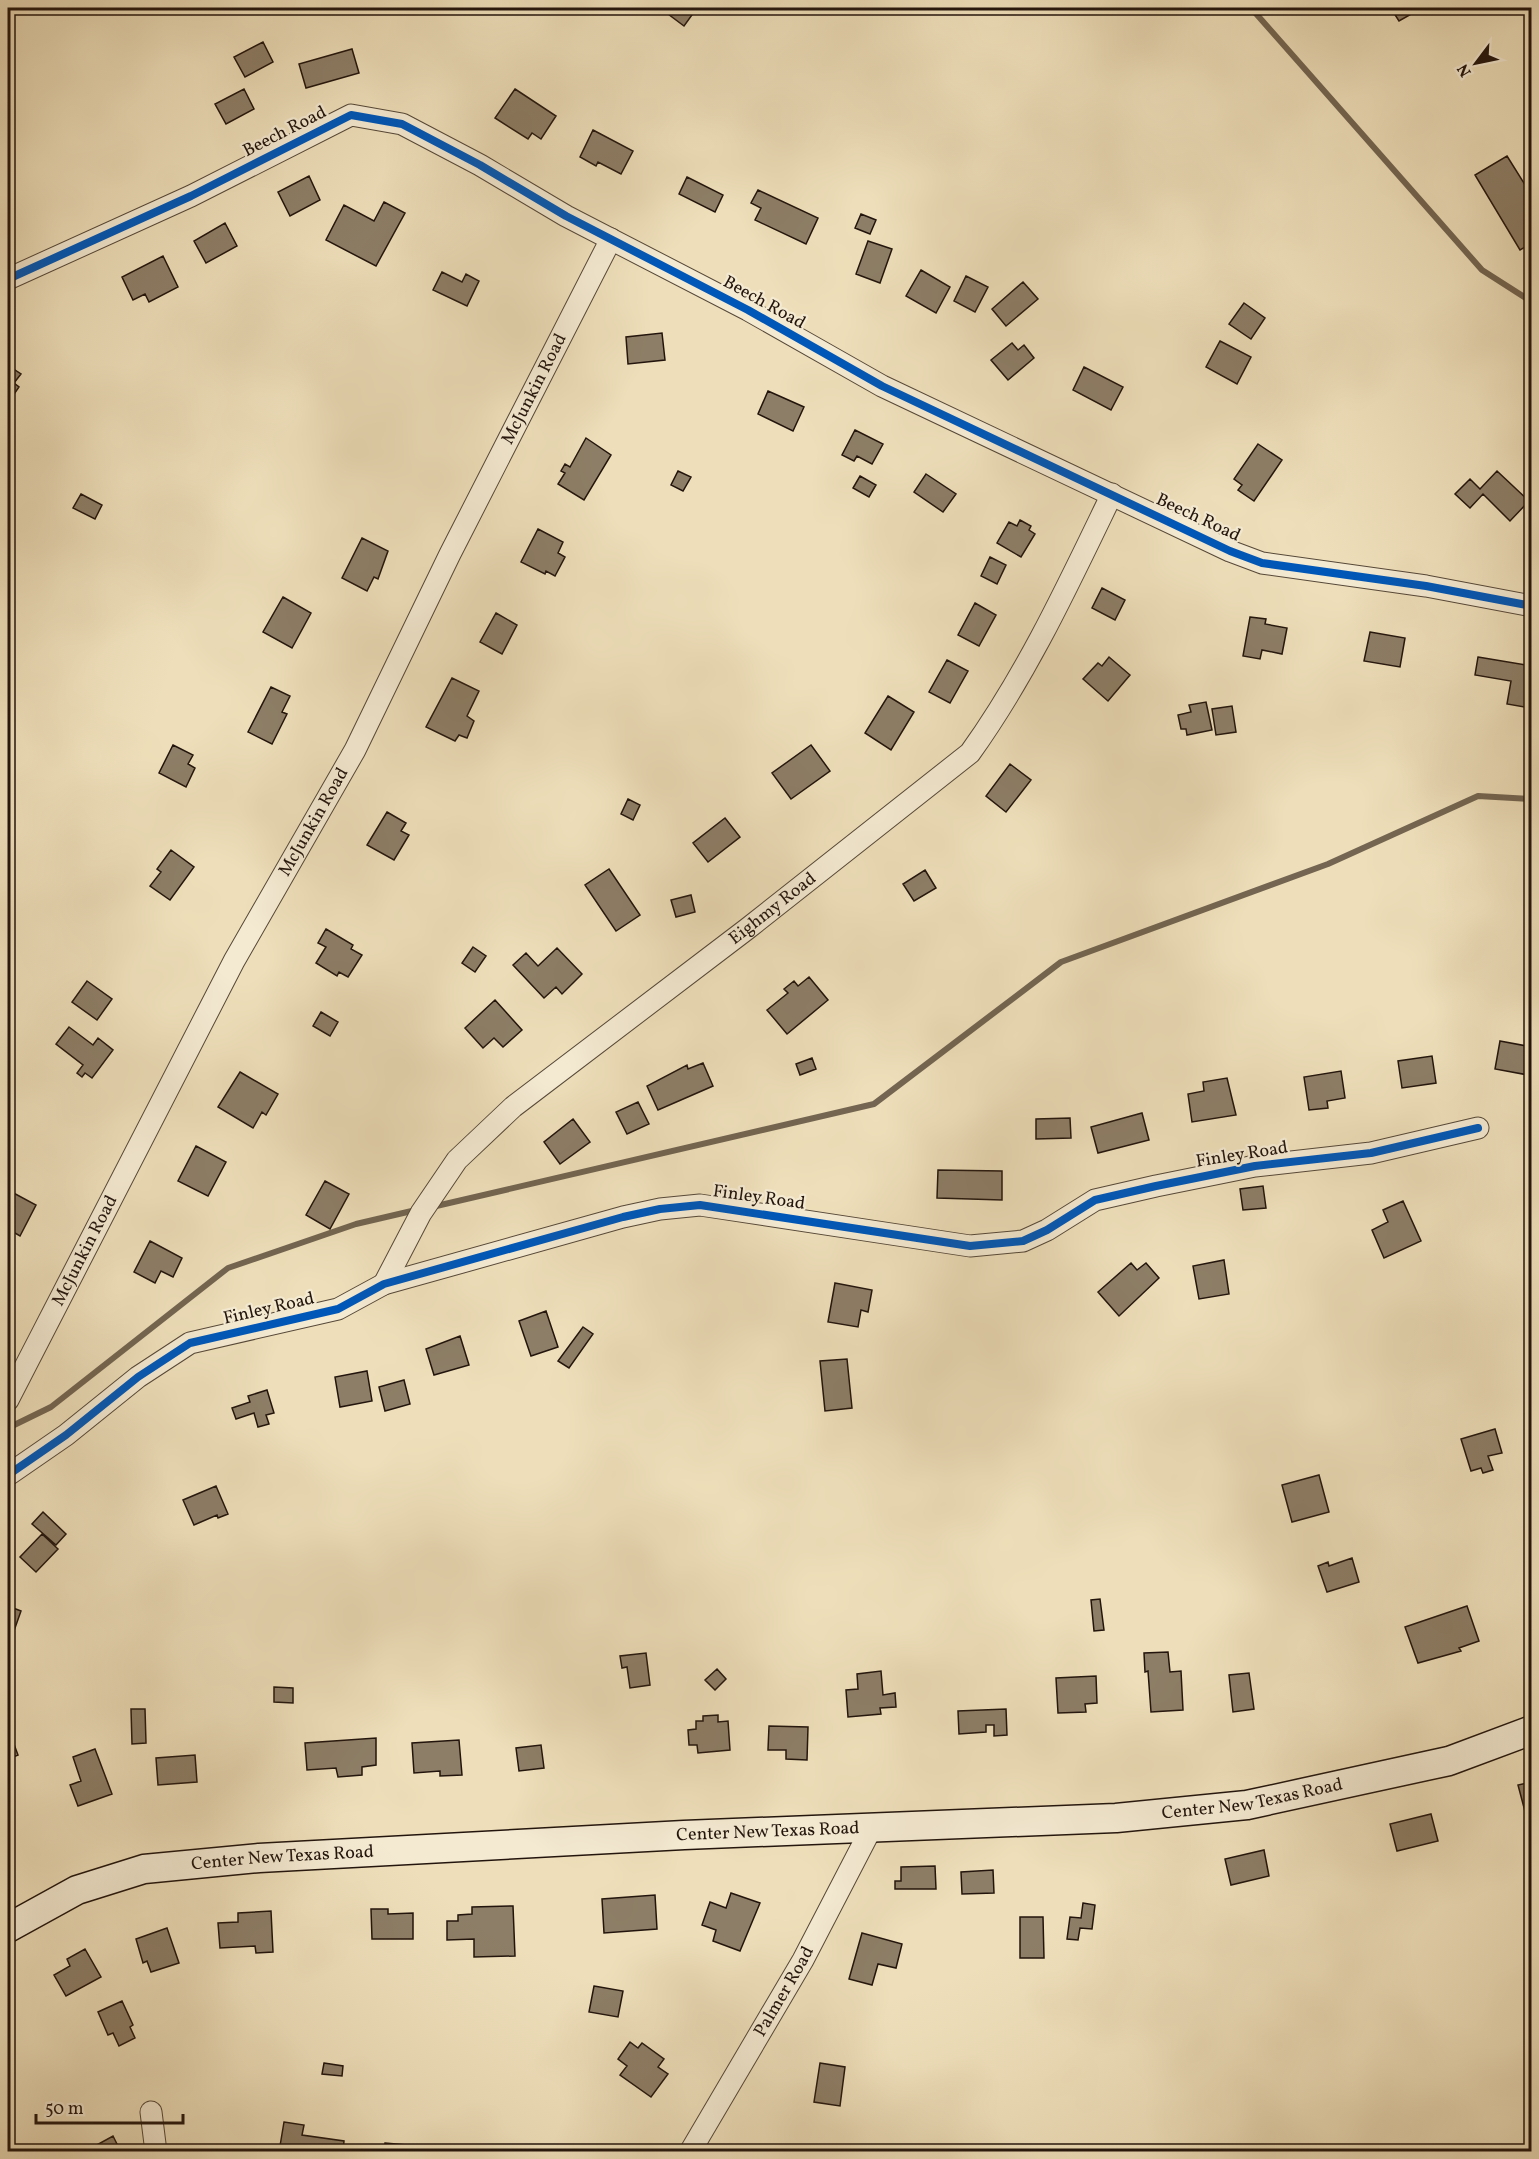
<svg xmlns="http://www.w3.org/2000/svg" width="1539" height="2159" viewBox="0 0 1539 2159" font-family="Vollkorn,serif">
  <style>
    .lines { fill: none; stroke-linecap: round; stroke-linejoin: round }
    .stream { stroke: #736551; stroke-width: 6 }
    .building { fill: #8d7e67; stroke: #23150d; stroke-width: 1.5 }
    .street-casing { stroke: #564838; stroke-width: 23 }
    .secondary-casing { stroke: #23150d; stroke-width: 31 }
    .street { stroke: #f4ead2; stroke-width: 21 }
    .secondary { stroke: #f4ead2; stroke-width: 28 }
    .cycleway-casing { stroke: #f4ead2; stroke-width: 11 }
    .cycleway { stroke: #0057b8; stroke-width: 8 }
    .labels { text-anchor: middle; dominant-baseline: central; stroke-width: 4.5; stroke-linejoin: round; paint-order: stroke }
    .street-label { font-size: 18px; fill: #23150d; stroke: #f4ead2 }
  </style>
  <rect width="100%" height="100%" fill="#eedfba"/>
  <filter id="stains"><feTurbulence type="fractalNoise" baseFrequency=".00333" numOctaves="4"/><feColorMatrix values="0 0 0 0 .2 0 0 0 0 .09 0 0 0 0 .02 0 0 0 .5 -.17"/></filter>
  <radialGradient id="worn" r=".72"><stop offset=".6" stop-color="#630" stop-opacity="0"/><stop offset="1" stop-color="#630" stop-opacity=".3"/></radialGradient>
  <g class="lines">
    <path class="stream" d="M1251,8L1482,270L1532,302
      M432,1207L874,1104L1061,962L1328,864L1478,796L1532,799
      M8,1428L51,1407L228,1268L356,1224L416,1210"/>
  </g>
  <path class="building" d="M660,8H697L684,26Z
    M1388,8H1422L1399,21L1392,10L1390,11Z
    M263,42L273,62L245,77L234,57Z
    M352,49L359,73L306,88L299,64Z
    M244,89L254,109L226,124L215,104Z
    M515,89L556,116L541,139L532,133L528,139L495,118Z
    M593,130L633,151L621,174L598,162L596,166L580,157Z
    M1507,156L1532,196V243L1520,250L1475,175Z
    M309,176L320,200L290,216L278,192Z
    M687,177L723,195L715,212L679,194Z
    M758,190L818,218L806,244L755,220L761,208L751,203Z
    M384,202L405,213L376,266L326,240L344,205L374,221Z
    M861,214L876,220L870,234L855,228Z
    M225,223L237,246L206,263L194,241Z
    M868,241L892,249L880,283L856,274Z
    M163,256L178,287L149,302L145,294L133,300L122,277Z
    M921,270L950,287L936,313L906,296Z
    M442,272L462,282L466,274L479,281L467,306L433,290Z
    M966,276L988,287L975,312L954,301Z
    M1023,282L1038,299L1006,326L992,309Z
    M1244,303L1265,318L1251,339L1229,324Z
    M662,333L665,360L628,364L626,337Z
    M1220,341L1251,357L1237,384L1206,367Z
    M1012,343L1018,350L1024,345L1034,358L1008,380L991,360Z
    M9,366L21,374L14,383L19,387L8,403Z
    M1084,367L1123,387L1111,410L1073,390Z
    M768,391L804,407L793,431L758,414Z
    M855,430L883,444L872,464L857,456L854,461L842,455Z
    M586,438L611,455L584,500L558,484L565,473L561,471L565,464L570,467Z
    M1258,444L1282,460L1254,501L1238,490L1242,485L1234,479Z
    M678,471L691,477L683,491L671,485Z
    M1497,471L1529,501L1510,521L1483,494L1470,508L1455,494L1470,479L1480,489Z
    M926,474L956,494L943,512L914,492Z
    M860,476L876,485L869,497L853,488Z
    M81,494L102,505L95,519L73,508Z
    M1020,520L1031,526L1029,530L1035,534L1021,557L997,543L1009,522L1017,526Z
    M538,529L563,542L558,553L565,557L555,576L546,571L545,574L521,562Z
    M362,538L388,551L378,579L374,577L367,591L342,578Z
    M990,557L1006,565L997,584L981,576Z
    M1102,588L1125,600L1115,620L1092,608Z
    M283,597L311,613L292,648L263,632Z
    M975,603L996,615L979,646L958,635Z
    M496,613L517,625L502,654L480,642Z
    M1250,617L1266,619L1265,624L1287,628L1282,654L1262,650L1260,659L1243,656Z
    M1370,632L1405,638L1400,667L1364,661Z
    M1109,657L1130,675L1108,701L1083,679L1098,663L1102,666Z
    M1478,657L1532,666L1530,708L1507,704L1511,681L1475,675Z
    M947,660L968,671L950,703L929,692Z
    M452,678L479,691L467,716L474,721L467,738L459,735L455,741L426,727Z
    M271,687L290,696L282,712L287,714L272,744L248,732Z
    M888,696L914,712L891,750L865,733Z
    M1206,702L1212,730L1187,735L1186,729H1181L1178,715L1191,712L1189,705Z
    M1232,706L1236,732L1216,735L1212,709Z
    M173,745L193,755L188,764L195,768L186,787L159,773Z
    M811,745L830,771L791,799L772,773Z
    M1010,764L1031,780L1006,812L986,796Z
    M628,799L640,805L633,820L621,814Z
    M387,812L406,823L401,831L409,835L394,860L367,845Z
    M725,818L740,837L708,862L693,843Z
    M171,850L194,867L170,900L150,886L161,872L157,869Z
    M609,869L640,915L616,931L585,885Z
    M925,870L936,888L914,901L903,884Z
    M691,895L695,912L676,917L671,900Z
    M326,929L353,945L351,949L362,955L348,977L339,972L337,976L316,963L326,947L318,943Z
    M473,947L486,956L475,972L462,963Z
    M557,948L582,974L562,994L556,987L544,998L513,965L526,953L538,966Z
    M809,977L828,1000L787,1034L767,1010L788,993L784,989L794,981L798,986Z
    M87,981L112,999L97,1020L72,1002Z
    M495,1000L522,1030L503,1047L494,1038L483,1048L465,1028Z
    M321,1012L338,1022L330,1036L313,1026Z
    M69,1027L93,1045L98,1038L113,1050L92,1078L85,1073L82,1077L77,1073L83,1065L56,1044Z
    M1500,1041L1532,1047L1528,1075L1495,1069Z
    M1432,1056L1436,1083L1402,1088L1398,1061Z
    M812,1058L816,1069L800,1075L796,1064Z
    M703,1063L713,1086L658,1110L647,1086L687,1065L688,1069Z
    M1341,1071L1345,1098L1327,1101L1328,1108L1309,1110L1304,1077Z
    M240,1072L278,1094L266,1115L262,1112L253,1128L218,1107Z
    M1227,1078L1236,1115L1192,1122L1188,1094L1204,1091L1203,1082Z
    M638,1102L649,1124L627,1134L616,1112Z
    M1142,1113L1149,1140L1098,1153L1091,1127Z
    M1070,1118L1071,1138L1036,1139V1119Z
    M573,1119L590,1142L560,1164L544,1142Z
    M196,1146L226,1162L208,1196L178,1181Z
    M938,1170L1002,1171V1200L937,1198Z
    M325,1181L349,1194L330,1229L306,1215Z
    M1263,1186L1266,1208L1243,1210L1240,1189Z
    M8,1190L36,1205L20,1236L8,1229Z
    M1403,1201L1421,1241L1384,1258L1372,1230L1388,1222L1383,1210Z
    M150,1241L182,1258L173,1277L161,1271L155,1283L134,1272Z
    M1224,1260L1229,1294L1199,1299L1193,1266Z
    M1131,1263L1137,1270L1146,1263L1159,1278L1119,1316L1098,1292Z
    M835,1283L872,1290L868,1312L861,1310L858,1327L828,1322Z
    M546,1311L558,1347L531,1356L519,1321Z
    M583,1327L593,1334L569,1368L558,1361Z
    M460,1336L469,1365L434,1375L426,1349Z
    M847,1359L852,1408L825,1411L820,1361Z
    M367,1371L372,1401L340,1407L335,1377Z
    M404,1380L410,1404L385,1411L379,1387Z
    M267,1390L274,1413L266,1415L269,1424L258,1427L254,1413L236,1419L232,1408L250,1402L248,1396Z
    M1495,1429L1502,1453L1488,1456L1493,1470L1483,1473L1481,1468L1471,1471L1461,1439Z
    M1319,1475L1329,1512L1292,1522L1282,1485Z
    M216,1486L228,1514L218,1518L217,1515L194,1525L183,1500Z
    M43,1512L66,1534L56,1545L32,1524Z
    M42,1534L58,1549L36,1572L20,1557Z
    M1352,1558L1359,1582L1327,1592L1318,1566L1328,1562L1329,1566Z
    M1100,1599L1104,1630L1094,1631L1091,1600Z
    M8,1606L21,1611L9,1645L8,1644Z
    M1467,1606L1479,1641L1459,1648L1461,1651L1418,1663L1405,1627Z
    M1168,1652L1170,1672L1181,1671L1183,1710L1151,1712L1148,1671L1145,1672L1144,1653Z
    M646,1653L650,1685L630,1688L627,1667L622,1668L620,1656Z
    M717,1669L726,1679L715,1690L705,1680Z
    M881,1671L883,1695L895,1693L896,1707L880,1708L881,1714L848,1717L846,1690L858,1689L857,1674Z
    M1249,1673L1254,1709L1233,1712L1229,1675Z
    M1096,1676L1097,1703L1085,1704L1086,1712L1058,1713L1056,1678Z
    M274,1687L293,1688V1703L274,1702Z
    M131,1709H145L146,1743L132,1744Z
    M1006,1709L1007,1735L994,1736V1725H986V1732L959,1734L958,1711Z
    M718,1715V1722L728,1721L730,1750L698,1753L697,1745H689L688,1730L696,1729V1721H703V1716Z
    M769,1726L808,1727L807,1760L786,1759V1750H768Z
    M8,1728L18,1755L8,1759Z
    M376,1738V1765L362,1767V1775L338,1777L336,1768L307,1770L305,1743Z
    M459,1740L462,1775L440,1776V1771L414,1773L412,1743Z
    M541,1745L544,1768L519,1771L516,1748Z
    M95,1749L112,1794L78,1806L70,1785L81,1781L73,1757Z
    M195,1755L197,1782L158,1785L156,1758Z
    M1532,1782V1818L1527,1819L1518,1785Z
    M1431,1814L1438,1841L1397,1851L1390,1824Z
    M1264,1850L1269,1876L1231,1885L1225,1859Z
    M935,1866L936,1889H895V1881H901V1867Z
    M993,1870L994,1893L962,1894L961,1872Z
    M731,1893L760,1903L740,1951L713,1941L716,1930L702,1925L710,1902L726,1908Z
    M655,1895L657,1929L604,1933L602,1899Z
    M1083,1903L1095,1905L1092,1929L1080,1928L1078,1940L1067,1939L1070,1917L1081,1918Z
    M513,1906L515,1956L474,1957V1939L447,1940V1921H458V1915L472,1914V1907Z
    M371,1909H388V1914L413,1913V1939H372Z
    M271,1911L273,1952L256,1953L255,1946L220,1948L218,1923L238,1922V1913Z
    M1020,1917H1043L1044,1958H1020Z
    M167,1928L179,1963L151,1972L147,1961L143,1963L136,1939Z
    M862,1933L902,1944L896,1968L878,1964L872,1985L849,1979Z
    M85,1949L101,1977L66,1996L54,1975L70,1966L67,1959Z
    M594,1986L623,1991L618,2017L589,2012Z
    M122,2001L133,2025L130,2027L135,2038L119,2046L113,2033L108,2035L98,2012Z
    M630,2042L638,2048L642,2043L664,2059L658,2067L668,2074L651,2097L620,2075L627,2066L618,2059Z
    M324,2063L343,2066L342,2076L322,2074Z
    M820,2063L845,2067L840,2106L814,2102Z
    M284,2122L304,2125L302,2135L344,2141L343,2152H279Z
    M113,2136L121,2152H84Z
    M385,2143L428,2147L427,2152H384Z"/>
  <g class="lines">
    <defs>
      <g id="street">
        <path d="M8,279L191,196L351,115L402,124L480,165L566,216L748,310L882,386L1230,551L1262,563L1426,586L1532,606"/>
        <path id="s1" d="M384,1284L421,1213L457,1160L513,1107L747,929L970,753C1028,672 1069,583 1112,494"/>
        <path id="s2" d="M8,1400L234,961L355,750L450,554L611,239"/>
        <path d="M8,1475L66,1435L138,1377L190,1343L338,1309L384,1284L623,1217L660,1209L700,1205L970,1246L1023,1241L1047,1230L1095,1200L1156,1186L1255,1166L1371,1153L1478,1128"/>
        <path d="M151,2112L156,2152"/>
        <path id="s3" d="M690,2152L803,1960L872,1827"/>
      </g>
      <g id="secondary">
        <path id="s4" d="M8,1928L77,1890L144,1869L259,1858L684,1835L1116,1818L1247,1805L1449,1761L1532,1730"/>
      </g>
    </defs>
    <use href="#street" class="street-casing"/>
    <use href="#secondary" class="secondary-casing"/>
    <use href="#street" class="street"/>
    <use href="#secondary" class="secondary"/>
    <defs>
      <path id="cycleway" d="M8,279L191,196L351,115L402,124L480,165L566,216L748,310L882,386L1230,551L1262,563L1426,586L1532,606
        M8,1475L66,1435L138,1377L190,1343L338,1309L384,1284L623,1217L660,1209L700,1205L970,1246L1023,1241L1047,1230L1095,1200L1156,1186L1255,1166L1371,1153L1478,1128"/>
    </defs>
    <use href="#cycleway" class="cycleway-casing"/>
    <use href="#cycleway" class="cycleway"/>
  </g>
  <g class="labels">
    <g class="street-label">
      <text transform="translate(285 132) rotate(-27)">Beech Road</text>
      <text transform="translate(764 303) rotate(29)">Beech Road</text>
      <text stroke="none"><textPath href="#s2" startOffset="1140">McJunkin Road</textPath></text>
      <text transform="translate(1198 518) rotate(25)">Beech Road</text>
      <text stroke="none"><textPath href="#s2" startOffset="654">McJunkin Road</textPath></text>
      <text stroke="none"><textPath href="#s1" startOffset="548">Eighmy Road</textPath></text>
      <text transform="translate(1242 1155) rotate(-9)">Finley Road</text>
      <text transform="translate(759 1198) rotate(8)">Finley Road</text>
      <text stroke="none"><textPath href="#s2" startOffset="168">McJunkin Road</textPath></text>
      <text transform="translate(269 1309) rotate(-13)">Finley Road</text>
      <text stroke="none"><textPath href="#s4" startOffset="1260">Center New Texas Road</textPath></text>
      <text stroke="none"><textPath href="#s4" startOffset="774">Center New Texas Road</textPath></text>
      <text stroke="none"><textPath href="#s4" startOffset="288">Center New Texas Road</textPath></text>
      <text stroke="none"><textPath href="#s3" startOffset="186">Palmer Road</textPath></text>
    </g>
  </g>
  <rect width="1539" height="2159" fill="none" stroke="#eedfba" stroke-width="30"/>
  <rect x="9" y="9" width="1521" height="2141" fill="none" stroke="#23150d" stroke-width="3"/>
  <rect x="15" y="15" width="1509" height="2129" fill="none" stroke="#23150d" stroke-width="1.5"/>
  <g transform="translate(1476 63) rotate(238)" stroke="#f4ead2" stroke-width="4.5" paint-order="stroke">
  <path d="M0-4.5L10 22L0 15L-10 22Z" fill="#23150d"/>
  <text y="-9" font-size="16" font-weight="bold" text-anchor="middle" fill="#23150d">N</text>
  </g>
  <path d="M36 2114v9h147v-9" fill="none" stroke="#23150d" stroke-width="3"/>
  <text x="45" y="2114" font-size="18" fill="#23150d" stroke="#f4ead2" stroke-width="4.5" paint-order="stroke">50 m</text>
  <rect width="100%" height="100%" filter="url(#stains)"/>
  <rect width="100%" height="100%" fill="url(#worn)"/>
</svg>
